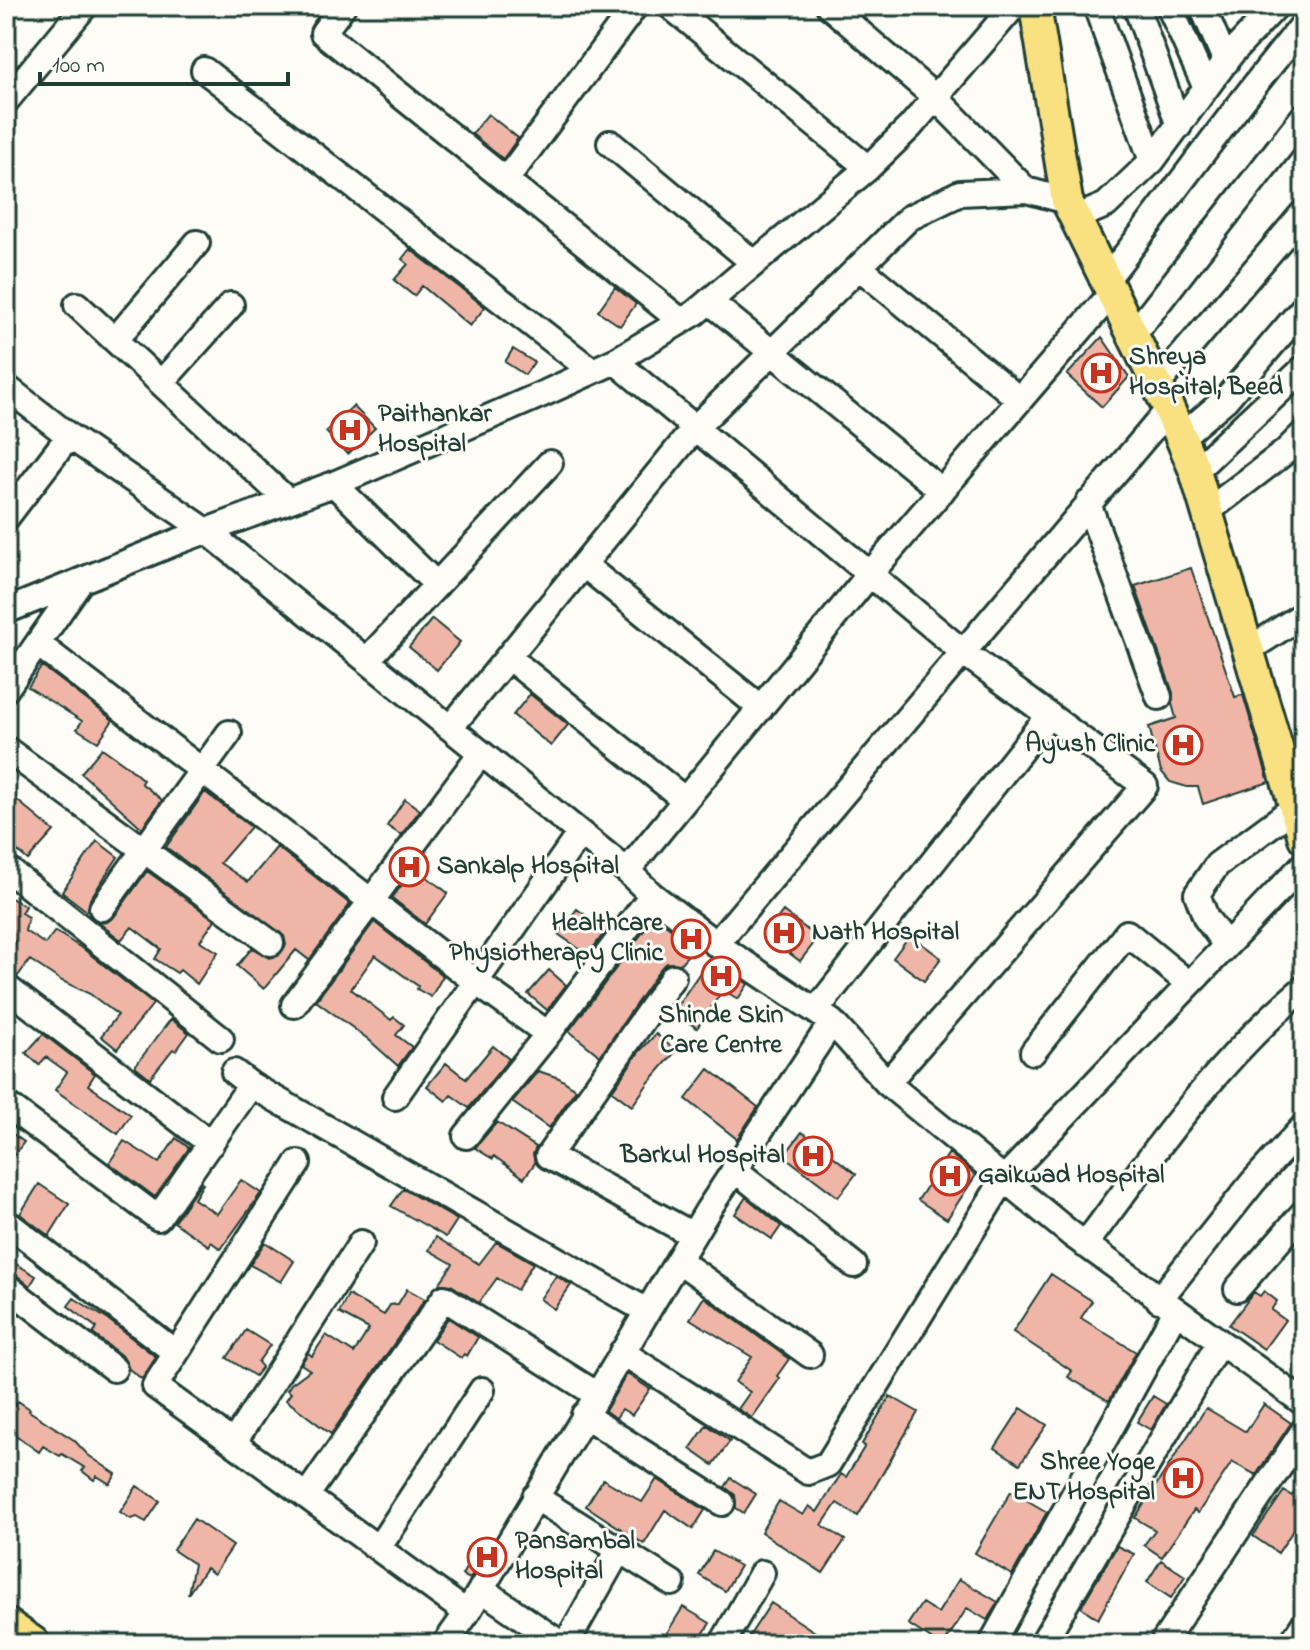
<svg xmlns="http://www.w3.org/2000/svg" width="1310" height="1650" viewBox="0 0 1310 1650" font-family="'Indie Flower',sans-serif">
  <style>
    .building { fill: #efb6a8; stroke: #1f3d34; stroke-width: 2 }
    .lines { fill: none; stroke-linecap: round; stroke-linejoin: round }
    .minor-casing { stroke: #1f3d34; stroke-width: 30 }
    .major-casing { stroke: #1f3d34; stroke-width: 36 }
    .highway-casing { stroke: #1f3d34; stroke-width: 40 }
    .minor { stroke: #fdfcf7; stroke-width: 24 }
    .major { stroke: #f9e181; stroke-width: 30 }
    .highway { stroke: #f9e181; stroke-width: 34 }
    .labels { text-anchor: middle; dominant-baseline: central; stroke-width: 6; stroke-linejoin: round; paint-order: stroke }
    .poi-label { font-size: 26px; font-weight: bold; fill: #1f3d34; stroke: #fdfcf7; text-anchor: start }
  </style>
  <rect width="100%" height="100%" fill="#fdfcf7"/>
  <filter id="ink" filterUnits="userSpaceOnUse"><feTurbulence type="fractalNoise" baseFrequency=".0125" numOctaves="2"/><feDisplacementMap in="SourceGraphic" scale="16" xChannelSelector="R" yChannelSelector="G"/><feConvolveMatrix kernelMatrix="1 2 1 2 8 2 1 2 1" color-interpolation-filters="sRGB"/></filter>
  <g filter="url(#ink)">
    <path class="building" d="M488,114L518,138L503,159L472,134Z
      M410,249L485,307L470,326L422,286L414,296L394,280L408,264L402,259Z
      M615,287L636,304L620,326L598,311Z
      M1102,337L1129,377L1102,407L1067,375Z
      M513,349L534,362L525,375L505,362Z
      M353,406L375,428L348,454L326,432Z
      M1191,568L1235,697L1243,695L1269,782L1203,804L1198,787H1187L1170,782L1161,771L1149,727L1176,718L1172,704L1173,693L1135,586Z
      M432,619L460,642L437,670L409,647Z
      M42,666L113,720L98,742L77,729L82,721L28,687Z
      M530,694L568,725L551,746L513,715Z
      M102,748L126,765L143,780L141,783L162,800L142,828L81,773Z
      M6,791L54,831L28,860L6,841Z
      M205,792L251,827L220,863L248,882L277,847L350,904L309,960L296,950L264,989L237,966L252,948L269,958L278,956L286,945L284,936L166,847Z
      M405,799L420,810L401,835L387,826Z
      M97,841L118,857L90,899L88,912L62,892Z
      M415,868L448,893L425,924L392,898Z
      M147,871L215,920L200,941L218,952L197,984L180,970L177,973L155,959L161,949L132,927L121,940L99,923L107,922L114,917Z
      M6,895L25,906L21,913L28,917L25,931L45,944L55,931L86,951L153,1004L117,1049L101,1036L118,1015L90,994L60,980L30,960L17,977L6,972V955L16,942L6,936Z
      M577,909L606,930L588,955L558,934Z
      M783,911L818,938L800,961L765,935Z
      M655,916L695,947L680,964L667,963L661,968L600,1056L569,1031Z
      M374,922L443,976L431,997L417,989L418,986L375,955L351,989L391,1020L394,1017L404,1025L396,1035L412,1047L398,1066L368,1039L316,1001Z
      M910,935L941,958L924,981L893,958Z
      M710,958L748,984L738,999L723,990L697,1028L673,1012Z
      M549,970L566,985L547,1010L528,994Z
      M171,1019L189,1033L176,1051L173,1049L150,1078L135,1066Z
      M43,1034L95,1074L88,1085L131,1115L118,1134L55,1090L67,1072L46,1057L39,1065L26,1053Z
      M656,1034L676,1051L649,1082L632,1106L612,1091L639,1052Z
      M493,1046L509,1059L469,1108L451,1095L446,1101L427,1086L446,1063L466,1079Z
      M709,1069L758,1107L737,1139L686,1099Z
      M538,1071L559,1078L576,1089L549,1128L512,1102Z
      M497,1122L536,1147L533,1154L535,1163L524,1178L494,1156L493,1159L475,1148Z
      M6,1129L24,1142L6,1166Z
      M802,1132L856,1174L838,1197L784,1156Z
      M176,1138L189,1148L155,1197L109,1163L124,1141L159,1163Z
      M949,1153L976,1175L947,1219L918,1200Z
      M241,1180L261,1193L221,1249L211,1242L209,1246L174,1222L201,1183L203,1184L194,1199L217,1214Z
      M39,1184L69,1204L49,1236L20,1214Z
      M403,1189L457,1220L446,1237L391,1206Z
      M746,1197L781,1226L772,1239L735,1214Z
      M436,1237L479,1264L496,1242L533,1263L517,1290L497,1278L479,1303L451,1285L439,1284L453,1264L429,1250Z
      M265,1242L294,1261L281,1282L250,1265Z
      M6,1258L36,1276L30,1286L15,1274L6,1271Z
      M1051,1274L1092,1301L1081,1318L1136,1352L1109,1401L1068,1377L1072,1371L1013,1332Z
      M556,1276L571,1285L554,1309L540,1299Z
      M407,1289L425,1299L331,1434L286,1400L291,1393L287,1390L291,1384L310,1370L301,1364L308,1353L312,1356L326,1335L354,1353L369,1329L339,1313L348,1295L384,1315L390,1305L398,1304Z
      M1264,1291L1277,1301L1271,1310L1285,1320L1264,1349L1229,1325L1254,1292L1260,1296Z
      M704,1297L789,1359L777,1376L780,1378L752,1418L738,1409L750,1392L735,1382L752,1357L690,1319Z
      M74,1298L110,1321L156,1357L142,1379L129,1369L123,1357L93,1334L97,1328L68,1306Z
      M448,1318L478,1337L467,1356L464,1354L461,1358L433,1340Z
      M246,1330L270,1345L258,1362L262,1367L255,1376L227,1358Z
      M627,1374L650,1389L632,1415L622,1409L616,1418L605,1411Z
      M890,1396L918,1412L858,1516L837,1503L822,1525L845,1540L823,1573L761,1532L779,1501L803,1515L809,1506L817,1512L841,1474L846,1477L865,1446L862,1444Z
      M1153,1396L1166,1404L1151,1430L1137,1422Z
      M18,1401L30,1409L29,1411L74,1440L88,1455L116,1474L110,1484L97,1476L94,1480L82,1471L85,1468L62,1454L60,1456L43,1446L39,1452L6,1428V1418Z
      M1264,1404L1291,1423L1256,1475L1232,1462L1198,1513L1194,1510L1162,1557L1144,1545L1155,1530L1135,1518L1206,1408L1246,1432Z
      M1021,1408L1047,1425L1020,1464L995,1448Z
      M707,1425L730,1441L713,1465L690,1449Z
      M1304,1476V1514L1278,1553L1253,1536L1284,1491L1292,1496Z
      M731,1478L756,1494L744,1513L736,1508L735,1495L725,1487Z
      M603,1479L642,1502L657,1479L705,1510L693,1529L665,1510L644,1544L586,1506Z
      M137,1486L160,1501L146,1522L137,1517L131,1519L120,1512Z
      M1011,1491L1047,1512L1012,1575L975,1553Z
      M194,1519L233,1546L214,1574L206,1568L188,1594L194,1564L173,1550Z
      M481,1541L490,1546L470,1579L462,1575Z
      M1117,1546L1134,1554L1098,1619L1081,1607Z
      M713,1551L740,1566L725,1591L699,1575Z
      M1161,1560L1185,1576L1171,1598L1147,1582Z
      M959,1579L998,1602L987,1620L967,1608L944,1644H939L908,1624L922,1603L938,1613Z
      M771,1603L833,1644H744Z
      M683,1607L710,1623L697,1644H660Z"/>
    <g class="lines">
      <defs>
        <path id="minor" d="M343,6L323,33L681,321
          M670,6L868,168
          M829,6L936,98L1026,190
          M1096,6L1152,161
          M1136,6L1179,126
          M1169,6L1206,88
          M1202,6L1226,62
          M204,70L592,371
          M6,101L85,6
          M610,143L754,263
          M506,180L635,6
          M1075,218L1106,205L1152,161L1231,54L1276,6
          M859,267L1020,400
          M1106,280C1173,195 1234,107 1304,24
          M709,301L942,491
          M77,305L288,501
          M1133,335L1304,116
          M115,340L197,243
          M615,361L963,652L1145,786L887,1083
          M161,383L231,305
          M1157,385L1304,212
          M6,387L69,436L208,532L627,871L652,895L716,944L832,1022L887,1083L1071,1234L1304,1403
          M1180,438L1226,399L1304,307
          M1195,471L1304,368
          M334,484L437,585
          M1088,503L1159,697
          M1208,511L1285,452L1304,433
          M6,518L69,436
          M584,565L761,708
          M6,611L179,541L334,484L545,393L615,361L695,313L868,168L910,127L1014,6
          M38,644L476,982L548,1034
          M1248,650L1304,614
          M508,657L685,800
          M367,660L550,463
          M6,689L81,581
          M450,728L694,429L909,218L960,193L1026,190L1067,201
          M6,749L271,943
          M6,868L221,1039
          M627,871L870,574L1112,293
          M102,908L229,733
          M716,944L1169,409
          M1226,945L1206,918L1197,894L1217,865L1294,808
          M673,977L548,1156L693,1235
          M6,987L211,1144
          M294,1005L481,753
          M817,1009L1049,715
          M1033,1052L1127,933L1188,983
          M234,1072L251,1085L647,1311
          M395,1097L580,833
          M6,1104L158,1218L251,1085
          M466,1136L548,1034L652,895
          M298,1163L155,1386L467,1613
          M734,1169L854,1265
          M6,1222L176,1353
          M1085,1245C1152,1155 1217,1060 1304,988
          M678,1260L810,1355
          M6,1286L114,1369
          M1237,1289L1304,1212
          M1159,1300L1253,1182L1304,1126
          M622,1352L808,1472L828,1464L1004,1179L1304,864
          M584,1415L722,1503
          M234,1442L361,1243
          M307,1495L444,1298L596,1394
          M535,1497L672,1583
          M379,1547L482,1390
          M481,1589L561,1644
          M994,1639L1175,1312
          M445,1644L467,1613L708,1210L832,1022
          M566,1644L619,1550
          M722,1644L762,1573
          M1042,1644L1219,1343
          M1162,1644L1304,1430
          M1291,1644L1304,1624"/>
        <path id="major" d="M1035,6L1067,201L1169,409L1195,471L1304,838"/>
        <path id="highway" d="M6,1626L32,1644"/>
      </defs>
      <use href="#minor" class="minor-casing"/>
      <use href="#major" class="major-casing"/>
      <use href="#highway" class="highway-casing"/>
      <use href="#minor" class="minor"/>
      <use href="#major" class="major"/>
      <use href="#highway" class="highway"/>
    </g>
  </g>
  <defs>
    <symbol id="hospital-ring" viewBox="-11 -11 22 22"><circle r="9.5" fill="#fdfcf7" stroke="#c8321e" stroke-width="1.5"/><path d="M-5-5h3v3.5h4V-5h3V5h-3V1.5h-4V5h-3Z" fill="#c8321e"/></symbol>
  </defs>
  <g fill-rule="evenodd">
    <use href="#hospital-ring" x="1079" y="351" width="44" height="44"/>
    <use href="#hospital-ring" x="328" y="408" width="44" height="44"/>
    <use href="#hospital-ring" x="1161" y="723" width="44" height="44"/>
    <use href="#hospital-ring" x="387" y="845" width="44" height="44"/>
    <use href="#hospital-ring" x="762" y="911" width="44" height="44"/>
    <use href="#hospital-ring" x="669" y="917" width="44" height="44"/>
    <use href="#hospital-ring" x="699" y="954" width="44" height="44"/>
    <use href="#hospital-ring" x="791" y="1134" width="44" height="44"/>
    <use href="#hospital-ring" x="928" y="1154" width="44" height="44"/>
    <use href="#hospital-ring" x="1161" y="1456" width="44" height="44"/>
    <use href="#hospital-ring" x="465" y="1535" width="44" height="44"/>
  </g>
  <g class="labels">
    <g class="poi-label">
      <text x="1129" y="358">Shreya<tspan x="1129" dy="30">Hospital, Beed</tspan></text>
      <text x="378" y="415">Paithankar<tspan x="378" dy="30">Hospital</tspan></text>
      <text x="1155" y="745" text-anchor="end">Ayush Clinic</text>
      <text x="437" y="867">Sankalp Hospital</text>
      <text x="663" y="924" text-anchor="end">Healthcare<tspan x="663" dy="30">Physiotherapy Clinic</tspan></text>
      <text x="812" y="933">Nath Hospital</text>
      <text x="721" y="1016" text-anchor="middle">Shinde Skin<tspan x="721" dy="30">Care Centre</tspan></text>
      <text x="785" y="1156" text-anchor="end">Barkul Hospital</text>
      <text x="978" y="1176">Gaikwad Hospital</text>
      <text x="1155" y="1463" text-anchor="end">Shree Yoge<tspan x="1155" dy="30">ENT Hospital</tspan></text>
      <text x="515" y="1542">Pansambal<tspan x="515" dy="30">Hospital</tspan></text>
    </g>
  </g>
  <rect width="1310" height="1650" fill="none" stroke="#fdfcf7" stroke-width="32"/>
  <rect x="16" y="16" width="1278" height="1618" fill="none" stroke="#1f3d34" stroke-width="3" filter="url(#ink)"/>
  <path d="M40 72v12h248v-12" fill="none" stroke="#1f3d34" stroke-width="4"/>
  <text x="52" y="72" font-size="24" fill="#1f3d34" stroke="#fdfcf7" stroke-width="6" paint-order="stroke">100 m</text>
</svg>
